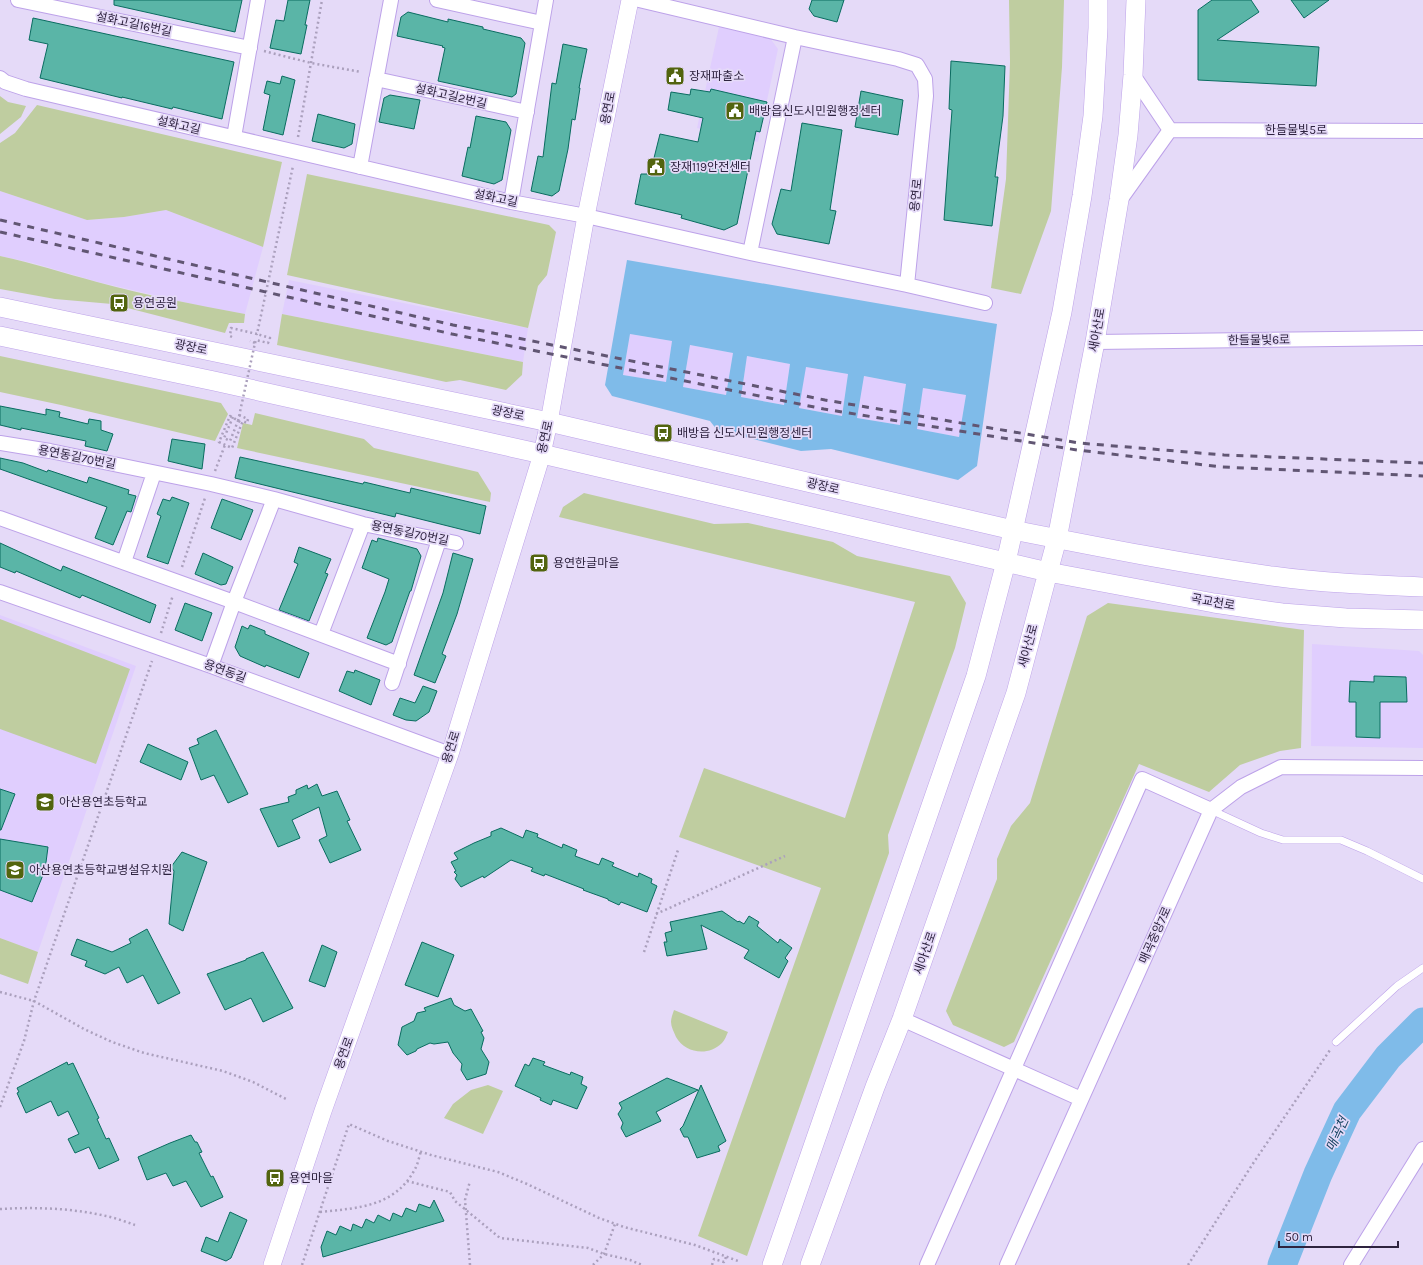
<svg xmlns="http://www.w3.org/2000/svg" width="1423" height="1265" viewBox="0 0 1423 1265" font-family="Karla,'Noto Sans KR',sans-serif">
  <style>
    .built { fill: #e0cefe }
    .green { fill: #bfcda0 }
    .water { fill: #7fbbe9; fill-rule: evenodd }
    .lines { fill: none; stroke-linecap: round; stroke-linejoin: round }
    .river { stroke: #7fbbe9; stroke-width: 29 }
    .building { fill: #5ab5a7; stroke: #0a6c60 }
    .service-casing { stroke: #bda2e9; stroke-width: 8 }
    .minor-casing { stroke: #bda2e9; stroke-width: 16 }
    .tertiary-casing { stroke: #bda2e9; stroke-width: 18 }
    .secondary-casing { stroke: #bda2e9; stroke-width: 20 }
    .path { stroke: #aba0bd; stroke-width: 2.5; stroke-dasharray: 2 3; stroke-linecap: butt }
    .service { stroke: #fff; stroke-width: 7 }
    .minor { stroke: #fff; stroke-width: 14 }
    .tertiary { stroke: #fff; stroke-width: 17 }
    .secondary { stroke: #fff; stroke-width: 19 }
    .rail { stroke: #615673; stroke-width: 3; stroke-dasharray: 7 7; stroke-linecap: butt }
    .path-bridge { stroke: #aba0bd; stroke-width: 2.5; stroke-dasharray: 2 3; stroke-linecap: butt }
    .labels { text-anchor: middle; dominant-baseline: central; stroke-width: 3.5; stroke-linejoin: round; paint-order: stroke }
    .street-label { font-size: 12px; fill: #2e233f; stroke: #e5daf8 }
    .poi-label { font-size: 12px; fill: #2e233f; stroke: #e5daf8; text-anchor: start }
    .water-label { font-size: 13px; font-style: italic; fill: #0f3e5c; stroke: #e5daf8 }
  </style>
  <rect width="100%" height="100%" fill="#e5daf8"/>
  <path class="built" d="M719,27L770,38L778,49L758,142L697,128Z
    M0,191L87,220L124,217L166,210L263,247L245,314L201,306L98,282L33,263L0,256Z
    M289,280L528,328L523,362L282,314Z
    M630,334L672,341L666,383L623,375Z
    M690,345L733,353L726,395L683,387Z
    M747,356L790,364L784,405L741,397Z
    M805,367L848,374L842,416L799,408Z
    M863,376L906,384L900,425L857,418Z
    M923,388L966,395L959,437L916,429Z
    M0,615L136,666L38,952L0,938Z
    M1312,644L1419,651L1423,655V748L1311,746Z"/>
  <path class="green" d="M1009,0H1064L1062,67L1051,211L1021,294L991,288L1006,179L1010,62Z
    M0,96L8,102L26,106L21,117L0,134Z
    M37,105L282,162L263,247L166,210L124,217L87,220L0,191V143L15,133Z
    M307,174L549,225L556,232L547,275L538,286L528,328L287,275Z
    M0,256C33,263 64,273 97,282C145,295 196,305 245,314L244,323H229L225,333L112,304L55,299L0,289Z
    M282,314L523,362L522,375L506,390L460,380L446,382L277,345Z
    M0,356L221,403L228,414L215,441L61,405L0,392Z
    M255,413L364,439L374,448L478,472L491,493L490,502L237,448L243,423L252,425Z
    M584,493L714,524L748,523L833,542L857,556L950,576L966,603L955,648L888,835L889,853L747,1256L698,1236L821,888L679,837L704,768L845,818L915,602L559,517L563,507Z
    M1108,603L1304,630L1301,748L1280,751L1240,765L1209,792L1139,764L1014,1042L1004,1047L953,1025L946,1011L997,879V859L1011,826L1030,803L1087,616Z
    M0,619L130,669L96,764L0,729Z
    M0,938L38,952L28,984L0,974Z
    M674,1010L728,1032C726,1036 725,1040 722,1043C708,1057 685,1053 676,1037C674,1032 671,1027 671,1022C671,1018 673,1013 674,1010Z
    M488,1085L503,1091L483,1134L444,1118L453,1104L471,1090Z"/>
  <path class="water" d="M627,260L997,324L977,466L958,480L831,449L801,451L717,430L710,421L612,396L605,385ZM630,334L672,341L666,382L623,375ZM690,345L733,353L726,395L683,387ZM747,356L790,364L784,405L741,397ZM806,367L848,374L842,416L799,408ZM864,376L906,384L900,425L857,418ZM923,388L966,395L959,437L917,429Z"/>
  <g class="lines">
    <path class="river" d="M1282,1265L1318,1174L1347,1111L1388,1057L1423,1022"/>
  </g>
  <path class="building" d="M114,0H242L235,32L114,5Z
    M288,0H310L305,25H307L301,54L270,48L276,20L284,21Z
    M812,0H844L837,22L814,16L809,9Z
    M1212,0H1251L1259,12L1217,40L1319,47L1316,86L1198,80V10Z
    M1291,0H1329L1304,18Z
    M408,12L448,22V19L483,27V29L521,38L525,43L516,94L512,97L438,81L445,48L442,47L443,46L397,36L401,17Z
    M33,18L234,62L222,119L173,107L172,109L122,97V98L40,78L48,44L29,40Z
    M563,44L587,49L579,88H580L575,120L572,119L568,149L559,191L552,196L531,191L538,156L543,157L552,83L556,84Z
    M951,61L1005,66L1003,116L995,177H998L992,226L944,220L952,110L949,109Z
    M282,76L295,80L283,135L263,130L270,95L264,93L267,81L280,84Z
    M691,89L710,92L711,89L767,102L760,132L756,131L737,224L724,230L681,218L682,215L635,204L641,174H650L660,134L698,142L703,118L668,110L671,92L690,95Z
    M861,91L903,100L898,135L855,127Z
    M390,95L420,100L414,129L379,122L384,98Z
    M318,114L355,124L352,144L344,148L312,141Z
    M476,116L506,122L511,130L502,180L494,184L462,176L468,147L470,148Z
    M802,123L842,130L830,210L836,211L829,244L777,234L772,224L781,189L791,191Z
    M0,406L46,415V409L60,412L59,417L88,424L89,419L101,421V430L113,434L107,451L85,446L86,441L21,428V430L0,425Z
    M172,439L205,444L202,469L168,461Z
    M240,457L363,484L364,482L410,493L411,488L486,506L480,534L396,513L395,517L235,478Z
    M0,458L23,463L47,472L48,470L87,483L89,477L129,490L128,494L136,496L131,512L127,511L113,545L95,538L107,507L0,469Z
    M172,497L189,503L168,564L147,557L161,516L157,514L163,499L170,501Z
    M222,499L253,510L241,540L211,528Z
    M378,538L417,549L421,556L411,591H410L392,642L386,645L367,638L385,592L389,579L362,568L372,540L377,542Z
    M0,543L61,571L63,566L156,605L150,623L82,595L80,598L16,571L15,573L0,567Z
    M299,547L331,559L325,573L328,574L309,621L279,610L298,564L294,562Z
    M203,553L233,567L226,584L221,585L195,574Z
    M453,553L473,559L457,614L442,654L446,656L435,683L414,675L443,593Z
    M185,603L212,613L202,641L175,630Z
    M250,625L265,631V634L309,653L299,678L266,665L265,667L240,656L235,647L242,626L248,629Z
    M355,670L380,680L371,705L339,691L347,671L354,673Z
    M1374,676L1406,677L1407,702H1380V738L1356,737V702H1349L1350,681L1374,682Z
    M423,686L437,691L429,712L416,721L406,720L393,715L400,698L415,703Z
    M216,730L248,794L228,803L214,775L201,780L189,748L199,744L197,739Z
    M148,744L188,762L181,780L140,762Z
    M317,784L322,796L337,791L350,820L347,821L361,850L330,863L319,840L327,836L319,807L292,820L300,838L278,847L260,809L289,802L288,797L296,794V790L307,785L308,789Z
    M0,789L15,794L1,830H0Z
    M501,828L523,838L526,830L538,834L537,837L562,848L563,844L577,850L575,856L599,865L602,858L614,863L612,866L638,877L639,873L652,879L651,883L657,886L647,912L621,902L619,905L608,900V899L583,890L584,889L545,874L544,876L531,871L533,868L511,860L484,878L483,876L461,887L455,879L457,875L454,872L456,871L451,862L458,859L454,853L474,843L491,836V832Z
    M0,839L48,847L45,870L32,902L0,890Z
    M182,852L207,862L183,931L169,924L174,871L171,867Z
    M722,911L738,922L739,921L744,924L749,916L759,922L757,926L778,943L780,939L792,948L785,958L788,961L779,978L744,958L749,950L701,925L707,949L667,956L664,942H667L665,933L672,931L670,922Z
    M147,929L180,993L158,1004L143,975L127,983L119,967L105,974L85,966L87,961L71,955L77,939L112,952L131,943L129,939Z
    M422,942L454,955L438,997L405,985Z
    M322,945L337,952L325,987L309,981Z
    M263,952L293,1008L263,1022L251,998L225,1010L207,974L246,960V959Z
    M451,998L454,1005L465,1011L471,1009L483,1031L481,1032L484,1038L481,1049L489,1062L486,1074L467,1080L461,1070L462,1064L453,1053L448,1042L434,1044L430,1043L417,1049L416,1051L407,1055L398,1045L402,1027L414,1021L417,1013L426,1011L424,1008Z
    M533,1058L545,1062L543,1065L570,1075L571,1072L583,1077L581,1084L587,1087L577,1109L553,1100L551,1105L540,1100L541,1098L515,1086L525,1064L529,1066Z
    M67,1062L68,1065L73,1063L99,1118L97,1119L106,1139L109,1138L119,1160L99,1169L89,1147L75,1153L68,1139L79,1134L68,1111L58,1116L51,1101L26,1113L17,1093L19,1092L17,1088Z
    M667,1078L698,1090L656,1112L661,1121L626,1137L621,1128L623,1123L618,1114L622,1108L619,1103Z
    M701,1085L726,1141L718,1146L720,1151L697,1158L688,1137H684L680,1129L683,1126Z
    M191,1135L195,1142H197L202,1152L199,1153L211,1177L213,1176L223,1197L201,1207L186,1181L173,1186L166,1173L147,1180L138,1157L170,1143Z
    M434,1200L444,1221L323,1257L321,1247L327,1231L336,1235L340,1226L351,1231L353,1224L362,1228L366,1219L374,1223L378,1215L390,1221L393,1213L402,1217L406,1208L416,1212L419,1204L430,1208Z
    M230,1212L247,1220L231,1258L226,1261L201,1251L206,1237L218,1242Z"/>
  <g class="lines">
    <defs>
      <path id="service" d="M1211,810L1261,833L1283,840H1341L1367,851L1423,879
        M1336,1042L1397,986L1423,968"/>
      <path id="minor" d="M18,0L250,48
        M437,0L542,23
        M639,0L795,37L898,59L917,65L925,79L926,96L907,285
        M1133,75L1170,130
        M0,78L5,82L26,89L511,202L586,216L750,253L907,285L985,303
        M376,79L527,112
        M1170,130L1423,131
        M234,137L258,0
        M360,167L391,0
        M1120,200L1170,130
        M511,202L546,0
        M750,253L795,37
        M1095,342L1423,338
        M0,443L50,451L211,484L274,499L363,524L456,543
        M0,518L234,602L399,664
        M124,562L154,473
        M0,592L211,666L450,754
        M321,634L363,524
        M211,666L234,602L274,499
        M392,683L439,540
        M902,1019L1081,1099
        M927,1265L1142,779L1211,810
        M1007,1265L1211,810L1241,787L1281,767L1423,768
        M1351,1265L1423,1149"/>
      <path id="tertiary" d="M272,1265L323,1111L450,754L542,454L549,422L586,216L630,0"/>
      <path id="secondary" d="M0,307L549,422L1013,530C1099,547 1185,564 1272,576C1322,583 1373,585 1423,587
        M0,336L214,381L542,454L1048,572L1214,603L1282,613L1346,618L1423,620
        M772,1265L976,676L1006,562L1062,312L1082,196L1093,116L1098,28V0
        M810,1265L875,1087L902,1019L1016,693L1048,572L1057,539L1095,342L1119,200L1128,135L1133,75L1136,0"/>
    </defs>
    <use href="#service" class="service-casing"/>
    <use href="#minor" class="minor-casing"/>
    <use href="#tertiary" class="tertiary-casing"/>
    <use href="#secondary" class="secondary-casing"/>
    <path class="path" d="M264,51L311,63L361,72
      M298,137L322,0
      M232,337L230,336L231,328L257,334L293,166
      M255,343L256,340L268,343L270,338L257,334
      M239,415L248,419L247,423L243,421L242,423L232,448L219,442L230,416L242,423
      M233,417L224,438L230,441L238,421
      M215,471L225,445
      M182,567L205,498
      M161,633L173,595
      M656,914L785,856
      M644,952L678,850
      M0,992L34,1001L84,1029L112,1042L144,1053L223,1071L253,1082L288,1100
      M0,1107L24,1041L34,1001L152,661
      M407,1181L450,1192L455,1201L500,1238L588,1248L604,1254L630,1260L642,1265
      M0,1209C35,1207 71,1208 106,1216C116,1218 126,1222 135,1225
      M320,1212C358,1208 395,1207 415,1169C418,1164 419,1157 421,1151
      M302,1265L349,1124L388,1141L431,1155L498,1172L527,1184L599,1218L624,1227L695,1245L738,1261
      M470,1265L465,1200L470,1181
      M593,1265L604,1254L615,1224
      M712,1265L714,1259L724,1262L726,1257
      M1188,1265L1254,1162L1330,1050"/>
    <use href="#service" class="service"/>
    <use href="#minor" class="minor"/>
    <use href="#tertiary" class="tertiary"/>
    <use href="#secondary" class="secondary"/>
    <path class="rail" d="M0,220L453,325L825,400L1079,443L1224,455L1423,463
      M0,232L452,334L824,409L1077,450L1222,467L1423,476"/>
    <path class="path-bridge" d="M238,421L255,343L250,341"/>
  </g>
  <defs>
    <symbol id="civic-square" viewBox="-11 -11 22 22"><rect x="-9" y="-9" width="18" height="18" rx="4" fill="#52640e" stroke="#e5daf8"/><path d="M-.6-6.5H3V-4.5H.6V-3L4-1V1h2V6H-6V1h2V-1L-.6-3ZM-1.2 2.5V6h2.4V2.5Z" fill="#fff"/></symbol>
    <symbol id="bus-square" viewBox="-11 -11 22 22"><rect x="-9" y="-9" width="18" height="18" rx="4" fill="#52640e" stroke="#e5daf8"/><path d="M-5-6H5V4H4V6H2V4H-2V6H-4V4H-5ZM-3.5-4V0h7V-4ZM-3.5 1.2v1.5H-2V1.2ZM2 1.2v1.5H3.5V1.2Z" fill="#fff"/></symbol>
    <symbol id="school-square" viewBox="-11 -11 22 22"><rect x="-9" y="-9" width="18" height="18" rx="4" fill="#52640e" stroke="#e5daf8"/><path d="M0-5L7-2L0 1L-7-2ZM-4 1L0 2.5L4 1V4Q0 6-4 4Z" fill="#fff"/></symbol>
  </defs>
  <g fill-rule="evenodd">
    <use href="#civic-square" x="664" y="65" width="22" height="22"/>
    <use href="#civic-square" x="724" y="100" width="22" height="22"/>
    <use href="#civic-square" x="645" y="156" width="22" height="22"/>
    <use href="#bus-square" x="108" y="292" width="22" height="22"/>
    <use href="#bus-square" x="652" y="422" width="22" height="22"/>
    <use href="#bus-square" x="528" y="552" width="22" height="22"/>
    <use href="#school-square" x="34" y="791" width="22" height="22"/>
    <use href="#school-square" x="4" y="859" width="22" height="22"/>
    <use href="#bus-square" x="264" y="1167" width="22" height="22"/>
  </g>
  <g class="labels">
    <g class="street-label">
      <text transform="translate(134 24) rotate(12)">설화고길16번길</text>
      <text transform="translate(451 96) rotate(13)">설화고길2번길</text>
      <text transform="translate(608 108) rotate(-79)">용연로</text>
      <text transform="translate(179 125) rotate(13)">설화고길</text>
      <text x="1296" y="130">한들물빛5로</text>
      <text transform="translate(916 195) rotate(-84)">용연로</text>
      <text transform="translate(496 198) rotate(12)">설화고길</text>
      <text transform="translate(1097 330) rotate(-80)">새아산로</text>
      <text transform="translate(1259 340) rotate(-1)">한들물빛6로</text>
      <text transform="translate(191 347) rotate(12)">광장로</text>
      <text transform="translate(508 413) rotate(12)">광장로</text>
      <text transform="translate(545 437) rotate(-77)">용연로</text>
      <text transform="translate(77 457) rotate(11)">용연동길70번길</text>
      <text transform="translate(823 486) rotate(13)">광장로</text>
      <text transform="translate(410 533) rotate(12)">용연동길70번길</text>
      <text transform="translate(1213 602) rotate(10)">곡교천로</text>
      <text transform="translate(1028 646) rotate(-75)">새아산로</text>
      <text transform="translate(225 671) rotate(20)">용연동길</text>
      <text transform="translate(451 747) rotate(-72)">용연로</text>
      <text transform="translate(1155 935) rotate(-66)">매곡중앙7로</text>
      <text transform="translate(925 953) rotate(-71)">새아산로</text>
      <text transform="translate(344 1053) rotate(-70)">용연로</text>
    </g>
    <g class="poi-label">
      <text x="689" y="76">장재파출소</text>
      <text x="749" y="111">배방읍신도시민원행정센터</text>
      <text x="670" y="167">장재119안전센터</text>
      <text x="133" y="303">용연공원</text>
      <text x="677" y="433">배방읍 신도시민원행정센터</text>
      <text x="553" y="563">용연한글마을</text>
      <text x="59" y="802">아산용연초등학교</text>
      <text x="29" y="870">아산용연초등학교병설유치원</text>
      <text x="289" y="1178">용연마을</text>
    </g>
    <g class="water-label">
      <text transform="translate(1337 1134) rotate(-65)">매곡천</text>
    </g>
  </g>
  <path d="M1279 1241v6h119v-6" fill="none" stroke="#2e233f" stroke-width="2"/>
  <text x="1285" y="1241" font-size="12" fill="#2e233f" stroke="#e5daf8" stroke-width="3" paint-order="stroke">50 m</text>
</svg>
